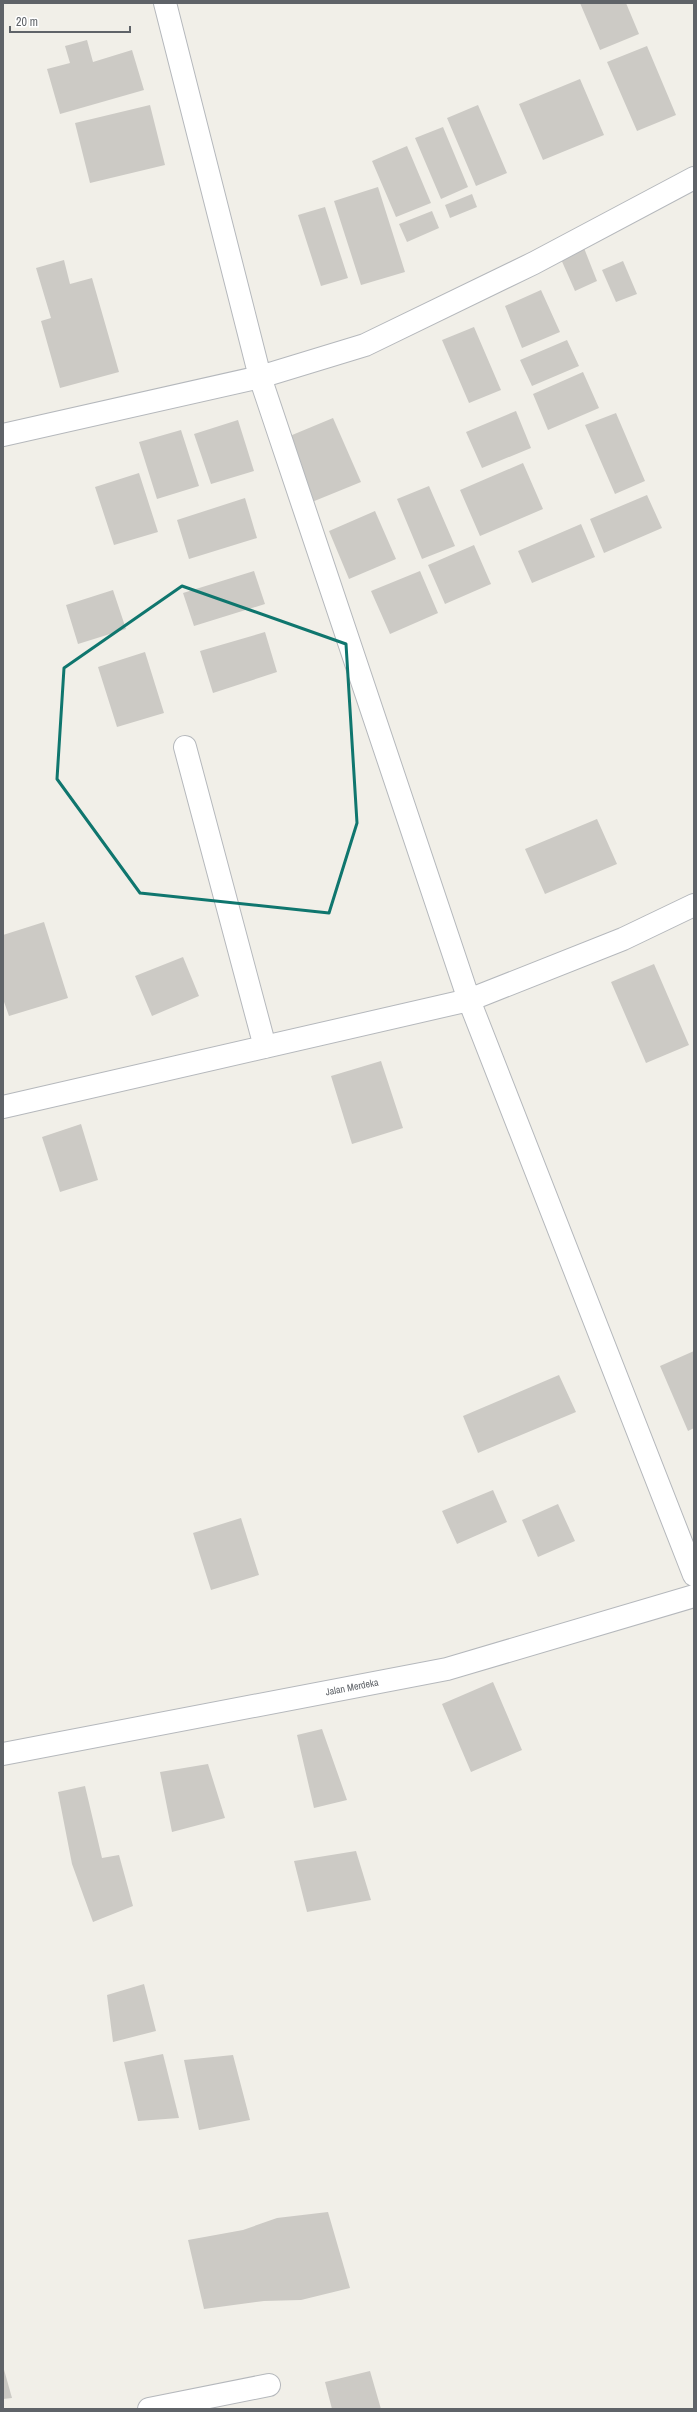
<svg xmlns="http://www.w3.org/2000/svg" width="697" height="2412" viewBox="0 0 697 2412" font-family="'Archivo Narrow',sans-serif">
  <style>
    .building { fill: #cccac5 }
    .lines { fill: none; stroke-linecap: round; stroke-linejoin: round }
    .street-casing { stroke: #b5b8bc; stroke-width: 24 }
    .street { stroke: #fff; stroke-width: 22 }
    .marked { fill: none; stroke: #0f766e; stroke-width: 3; stroke-linejoin: round }
    .labels { text-anchor: middle; dominant-baseline: central; stroke-width: 3.5; stroke-linejoin: round; paint-order: stroke }
    .street-label { font-size: 10px; fill: #5f6368; stroke: #fff }
  </style>
  <rect width="100%" height="100%" fill="#f1efe8"/>
  <path class="building" d="M580,3H626L639,34L600,50Z
    M87,40L93,62L132,50L144,90L60,114L47,69L70,63L65,46Z
    M647,46L676,115L637,131L607,62Z
    M580,79L604,135L543,160L519,104Z
    M150,105L165,165L90,183L75,123Z
    M478,105L507,173L476,186L447,118Z
    M443,127L468,187L441,199L415,138Z
    M407,146L431,203L396,217L372,161Z
    M378,187L405,272L361,285L334,201Z
    M472,194L477,207L450,218L445,205Z
    M325,207L348,278L321,286L298,215Z
    M432,211L439,228L407,242L399,224Z
    M584,248L597,281L575,291L560,257Z
    M64,260L70,284L92,278L119,372L60,388L41,321L51,318L36,268Z
    M623,261L637,294L616,302L602,270Z
    M541,290L560,332L522,348L505,306Z
    M474,327L501,390L469,403L442,340Z
    M567,340L579,366L532,386L520,360Z
    M583,372L599,408L548,430L533,394Z
    M516,411L531,448L482,468L466,432Z
    M616,413L645,481L615,494L585,425Z
    M333,418L361,482L312,502L285,438Z
    M238,420L254,471L211,484L194,434Z
    M181,430L199,486L157,499L139,442Z
    M523,463L543,509L480,536L460,490Z
    M139,473L158,532L114,545L95,487Z
    M429,486L455,546L422,559L397,499Z
    M647,495L662,528L604,553L590,519Z
    M245,498L257,538L189,559L177,520Z
    M375,511L396,559L349,579L329,531Z
    M581,524L595,557L532,583L518,551Z
    M474,545L491,584L445,604L428,565Z
    M254,571L265,604L194,626L183,593Z
    M420,571L438,613L390,634L371,591Z
    M113,590L126,629L78,644L66,605Z
    M265,632L277,672L213,693L200,651Z
    M145,652L164,713L117,727L98,667Z
    M597,819L617,864L545,894L525,849Z
    M44,922L68,998L9,1016L3,999V935Z
    M183,957L199,996L152,1016L135,976Z
    M654,964L689,1045L646,1063L611,982Z
    M381,1061L403,1128L352,1144L331,1076Z
    M81,1124L98,1180L60,1192L42,1137Z
    M694,1351V1428L688,1431L660,1366Z
    M559,1375L576,1412L478,1453L463,1416Z
    M493,1490L507,1522L457,1544L442,1511Z
    M558,1504L575,1541L538,1557L522,1520Z
    M241,1518L259,1575L211,1590L193,1533Z
    M493,1682L522,1750L471,1772L442,1704Z
    M322,1729L347,1800L314,1808L297,1735Z
    M208,1764L225,1818L172,1832L160,1772Z
    M85,1786L102,1858L119,1855L133,1906L93,1922L72,1864L58,1792Z
    M356,1851L371,1900L307,1912L294,1861Z
    M144,1984L156,2031L113,2042L107,1995Z
    M163,2054L179,2118L138,2121L124,2062Z
    M233,2055L250,2120L199,2130L184,2060Z
    M328,2212L350,2288L301,2300L264,2301L204,2309L188,2240L243,2230L277,2218Z
    M3,2366L12,2398L3,2399Z
    M370,2371L381,2409H332L325,2382Z"/>
  <g class="lines">
    <defs>
      <path id="street" d="M165,3L260,377L469,1000L694,1575
        M3,435L260,377L365,345L534,263L694,178
        M185,747L265,1047
        M3,1107L469,1000L623,939L694,905
        M3,1754L447,1669L694,1596
        M149,2409L269,2385"/>
    </defs>
    <use href="#street" class="street-casing"/>
    <use href="#street" class="street"/>
  </g>
  <path class="marked" d="M182,586L346,644L357,823L329,913L140,893L57,779L64,668Z"/>
  <g class="labels">
    <g class="street-label">
      <text transform="translate(352 1687) rotate(-11)">Jalan Merdeka</text>
    </g>
  </g>
  <rect width="697" height="2412" fill="none" stroke="#5f6368" stroke-width="8"/>
  <path d="M10 26v6h120v-6" fill="none" stroke="#5f6368" stroke-width="2"/>
  <text x="16" y="26" font-size="12" fill="#5f6368" stroke="#ffffff" stroke-width="3" paint-order="stroke">20 m</text>
</svg>
